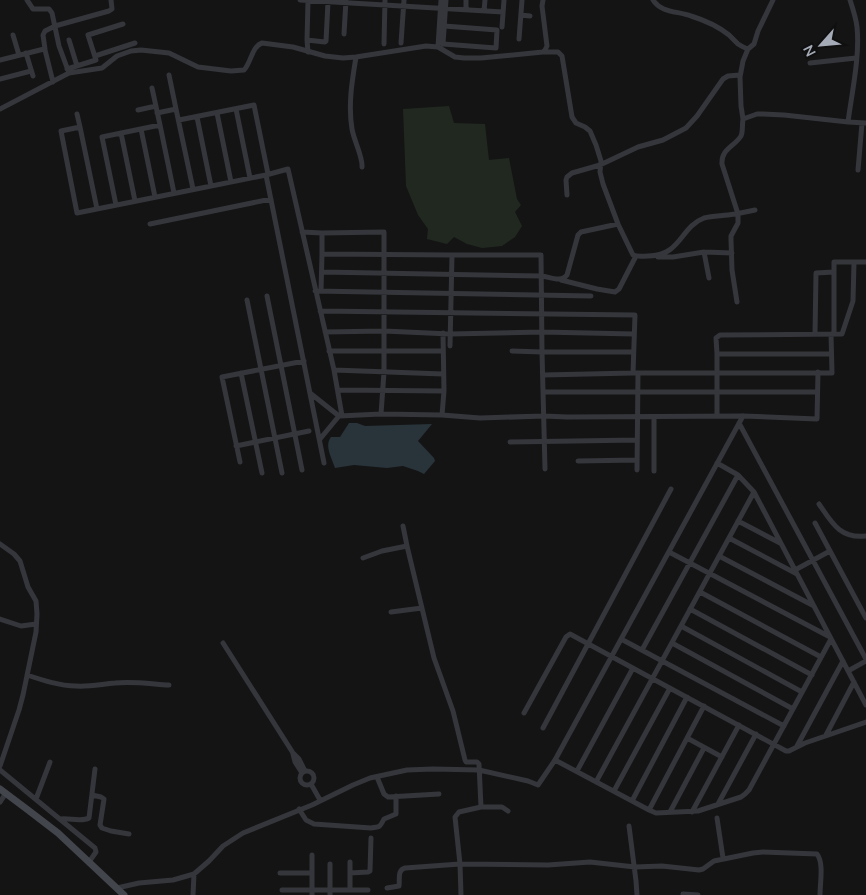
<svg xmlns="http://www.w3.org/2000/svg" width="866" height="895" viewBox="0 0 866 895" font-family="Mulish,sans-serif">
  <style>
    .green { fill: #202820 }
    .water { fill: #29343a }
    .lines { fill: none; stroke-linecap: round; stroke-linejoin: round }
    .street { stroke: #34363b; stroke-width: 5 }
    .secondary { stroke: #42454b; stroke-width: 7 }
  </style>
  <rect width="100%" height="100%" fill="#141415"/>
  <path class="green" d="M449,106L454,123L485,124L489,160L509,158L517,199L521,205L515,212L522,226L515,237L502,246L482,248L467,244L454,237L447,244L427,239L428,229L418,215L406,186L403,109Z"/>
  <path class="water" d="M349,423H357L365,426L432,424L418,441L434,458L435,461L424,474L418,471L403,466L387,468L354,465L335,468C332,458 324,446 331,437H340Z"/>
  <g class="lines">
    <path class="street" d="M27,0L33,9H49L52,13L59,46L69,73
      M300,0L503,12
      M653,0C661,13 678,11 691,16C704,20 719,27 729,35C732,38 735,41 738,44C741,46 745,48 748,49
      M466,10V0
      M484,11L485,0
      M521,15L530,16
      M444,26L497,30L496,48L443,44L446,0
      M502,27L504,0
      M344,34L346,0
      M13,35L19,55
      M519,39L522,0
      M69,40L77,66
      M307,40L325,42L326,41L328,2
      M401,43L404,0
      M384,44L385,0
      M438,47L441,0
      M45,49L43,35L45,31L55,26L109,11L112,9L111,0
      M308,52L307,40L308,1
      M543,52H558L562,56L572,117L576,123L585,127L590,131L596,145L601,161L600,172L603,184L618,224L633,255C638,257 642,256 648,256C681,256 680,227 704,218C712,216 720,216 728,215C737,214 746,212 755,210
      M26,53L33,76
      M95,56L135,43
      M356,57C352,81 348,105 352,129C354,141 363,157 362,167
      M0,60L44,49L45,50L53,82
      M810,63L856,58
      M67,69L96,60L88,35L123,24
      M169,75L176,109
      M0,79L31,71
      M152,88L160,125
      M0,109L69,73L102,68L117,56L131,51L141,50L169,53L198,67L231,71L244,70C251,63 252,46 262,43L293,47L325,56L343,58L356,57L426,46L438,47L455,57L464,58H481L543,52L545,50L547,46L542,6L543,0
      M236,109L250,178
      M138,110L156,106
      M157,113L176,109L193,189
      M217,113L231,182
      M77,114L80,127
      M197,117L211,186
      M743,119L741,106L740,77L743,61L748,49L754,44L758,31L773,0
      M179,120L254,105L268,174
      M848,122C852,92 860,56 857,27C856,18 853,9 850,0
      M141,129L155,197
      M121,133L135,201
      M858,170L862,123
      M266,175L288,169L334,370L342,416
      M567,195L566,180L567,177L572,173L600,165L638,147L663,140L686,128L697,116L723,79L728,76L740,75
      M116,205L102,137L160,125L174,193
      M97,209L80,127L61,131L77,213C140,200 203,188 266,175L324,463
      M150,224L271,199
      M302,232L322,233
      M704,252L709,278
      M322,254L452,255
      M658,257H673L704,252L732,253
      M322,272L542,276C550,277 561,283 567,275L578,235L581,232L618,224
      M561,280L597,289L615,292L619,289L636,256
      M315,291L591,296
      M321,291L322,254V233L384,232V372L381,414
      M267,296L302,470
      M247,300L282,473
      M737,302L732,270L731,240V236L738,223V214L722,164C721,149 734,147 741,136C743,132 742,125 743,119L757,114H763L784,115L848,122L866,123
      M320,311L635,315L633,373
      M325,332L384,331L450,334L542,332L634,334
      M815,334L816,273L834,272
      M834,334V262H866
      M450,346L452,255H541L542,352L512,351
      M329,351H443
      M717,354H831
      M334,370L443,374
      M241,373L262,473
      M543,375L633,373H832L831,334
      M338,390L444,391
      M543,392H817
      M310,393L339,416L320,439
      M442,415L444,391L443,333
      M339,416L381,414L442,415L480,418L544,416L567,417L743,416L817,419L818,372
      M717,416V354L716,338L720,335L842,334L853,301L854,262
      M654,417V471
      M739,423L866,659
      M510,442L637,440
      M236,446L309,431
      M578,461L637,460
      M240,462L222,377L304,361
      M717,463L738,475L754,492L866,705
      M545,469L542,352H633
      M637,470L638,373
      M819,504C832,523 840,539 866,536
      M738,521L780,543
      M815,523L866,618
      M403,526L407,546L434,658L453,711L465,760L466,762H477L479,764L481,807L459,812L455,817L460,864L461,895
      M729,538L797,574
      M0,544L14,554L20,561L28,587L36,601L37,614L36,632L23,695L19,710L0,766
      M669,552L830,637
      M719,556L814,606
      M363,558L382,551L407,546
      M795,570L830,551
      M700,592L821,657
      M690,609L812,675
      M391,612L422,608
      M0,619L21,626L36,624
      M681,626L802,692
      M621,639L784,726
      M223,643L293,753L299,759L305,771
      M672,643L793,709
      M642,650L738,475
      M848,671L866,661
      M27,675C42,680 60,686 76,686C89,687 102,684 115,683C132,681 152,684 169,685
      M524,713L566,637L570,634L786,751H789L805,743L866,722
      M543,728L671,489
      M826,735L854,682
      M687,738L722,757
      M797,746L843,661
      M293,754L295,762L302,773
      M555,760L649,810L656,813L698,811L741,797L745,794L749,790L831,639
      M0,770L95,848L96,852L89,862
      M300 778a7 7 0 1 1 14 0a7 7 0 1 1-14 0Z
      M577,771L633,668
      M377,777L384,794L388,797L439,794
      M596,782L754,492
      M311,784L320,800
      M614,791L670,688
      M92,795L101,797L104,799L100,825L102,828L111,831L129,834
      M36,799L50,762
      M632,801L687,697
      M0,802L6,793
      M718,804L756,734
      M481,807H502L508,811
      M299,809L306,820L314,824L371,828C380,827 380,827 384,819L396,814V796
      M649,810L704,706
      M670,812L704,748
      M692,812L739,725
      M717,818L723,858
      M61,819C69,818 82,822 89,818L95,769
      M629,826L636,881L637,895
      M350,862V890
      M330,864V895
      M280,873H312
      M350,873L368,872L370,871L371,838
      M117,888L139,883L173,880L194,874L209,861L223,846L243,833L312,805L353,785L370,778L407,770L433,769L479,770L528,781L538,785L555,760L743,416
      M387,888L399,886C400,880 397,870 405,868L460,864L548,865L590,862L635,867L662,866L699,870L703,869L714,861L753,853L763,852L817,854C824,863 820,883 820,895
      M282,890H368
      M683,894L698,895
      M193,895L194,874
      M312,895V855"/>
    <path class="secondary" d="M0,789L28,810L58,833L124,895"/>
  </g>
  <g transform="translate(821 45) rotate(243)" stroke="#0f0f10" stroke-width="4" paint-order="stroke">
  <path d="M0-4L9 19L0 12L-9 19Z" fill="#a5abb6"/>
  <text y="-8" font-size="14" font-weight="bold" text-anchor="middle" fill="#a5abb6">N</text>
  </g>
</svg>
